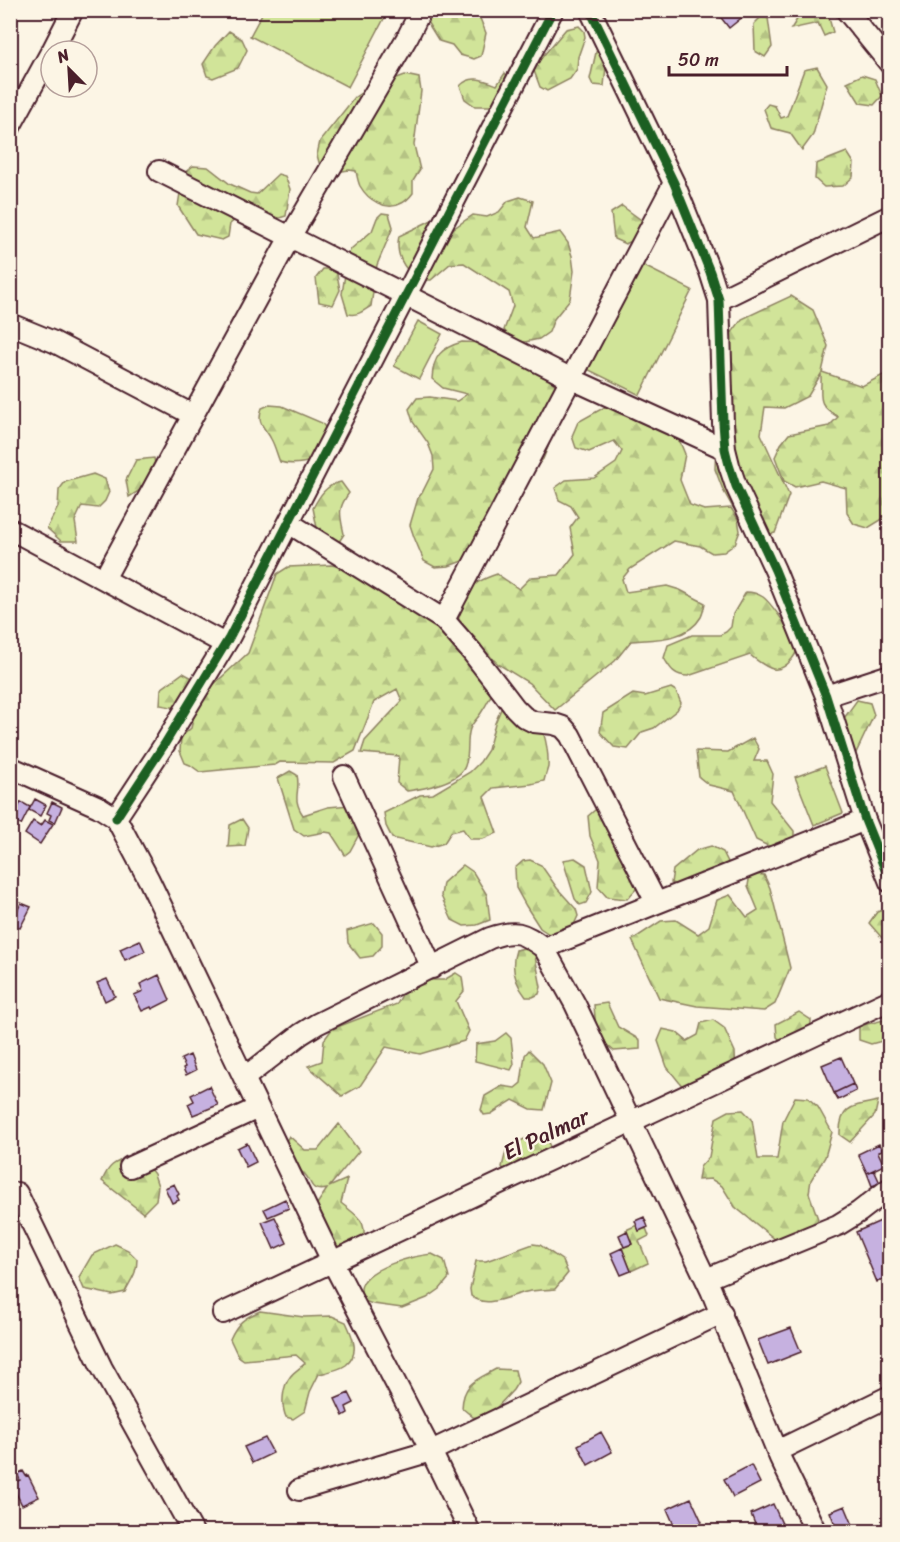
<svg xmlns="http://www.w3.org/2000/svg" width="900" height="1542" viewBox="0 0 900 1542" font-family="Sriracha,sans-serif">
  <style>
    .forest { fill: url(#forest-firs); stroke: #8e8262; stroke-width: 1.5 }
    .park { fill: #d1e499; stroke: #8e8262; stroke-width: 1.5 }
    .building { fill: #c6b1e0; stroke: #4a1f2b; stroke-width: 1.5 }
    .lines { fill: none; stroke-linecap: round; stroke-linejoin: round }
    .minor-casing { stroke: #4a1f2b; stroke-width: 24 }
    .minor { stroke: #fcf5e5; stroke-width: 20 }
    .cycleway-casing { stroke: #fcf5e5; stroke-width: 13 }
    .cycleway { stroke: #1b5e20; stroke-width: 9 }
    .labels { text-anchor: middle; dominant-baseline: central; stroke-width: 4.5; stroke-linejoin: round; paint-order: stroke }
    .street-label { font-size: 22px; fill: #4a1f2b; stroke: #fcf5e5 }
  </style>
  <defs>
    <pattern id="forest-firs" width="22" height="20" patternUnits="userSpaceOnUse" patternTransform="scale(1.5)"><rect width="22" height="20" fill="#d1e499"/><path d="M5 1l3.5 6h-7zM16 11l3.5 6h-7z" fill="#b5c384"/></pattern>
  </defs>
  <rect width="100%" height="100%" fill="#fcf5e5"/>
  <filter id="ink" filterUnits="userSpaceOnUse"><feTurbulence type="fractalNoise" baseFrequency=".0167" numOctaves="2"/><feDisplacementMap in="SourceGraphic" scale="12" xChannelSelector="R" yChannelSelector="G"/><feConvolveMatrix kernelMatrix="1 2 1 2 8 2 1 2 1" color-interpolation-filters="sRGB"/></filter>
  <g filter="url(#ink)">
    <path class="forest" d="M427,11H477L486,33L481,56L474,59L460,55L452,45L439,41L424,17Z
      M798,11H827L833,32L824,36L818,23L791,29L799,16Z
      M761,17L768,18L772,47L765,57L755,51L754,24Z
      M579,26L584,31L585,37L578,57L577,69L570,79L547,91L540,87L533,68L566,29Z
      M229,31L242,39L247,50L238,68L213,78L207,76L203,64L215,46Z
      M604,41L608,47L604,86L593,85L590,79L597,48Z
      M817,67L827,84L813,135L802,150L790,133L771,128L764,109L768,104L775,106L781,118L787,116L804,70Z
      M505,73L512,82L503,106H475L465,99L460,86C471,74 484,80 497,85Z
      M405,75L419,78L421,91L414,145L420,170L413,181V193C410,197 406,201 402,203C386,212 368,200 360,186C358,182 357,176 356,171L349,170L336,172L320,166L317,155L320,141L355,97L367,89Z
      M862,75L875,79L882,96L874,105L860,103L847,82Z
      M847,152L854,163L853,177L843,186L824,187L815,179L816,164Z
      M193,166L208,167L230,184L250,193L257,194L278,174L285,176L290,189L286,216L273,220L240,216L230,224L228,237L222,240L196,234L178,206L183,174Z
      M520,197L533,201L527,227L534,238L560,232L568,243L572,256L574,271L570,299L554,319L549,332L539,339L525,342L512,340L504,330L513,306L509,292L464,263L450,264L431,280H418C403,268 395,255 399,236L436,218L451,230L473,215L487,217L499,212L508,201Z
      M622,206L644,222L637,239L625,244L614,239L611,213Z
      M382,213L389,214L393,227L377,265L371,306C363,311 358,316 348,314L342,294L348,255L351,249L372,231L377,218Z
      M323,269H336L340,290L333,305L319,302L316,278Z
      M791,296L813,310L828,346L822,372L862,386L889,372V515L868,528L854,524L847,513L846,488L821,481L795,487L784,481L775,457L781,444L789,434L829,426L838,417C815,403 822,398 821,374L808,396L784,408L765,407L761,434L789,495L775,533L762,536L740,517L732,506L723,490L715,469L719,350L742,319Z
      M462,342L489,343L526,360L557,386L556,420L548,447L543,459L534,469L500,490L492,514L484,553L449,566L435,567L424,561L414,537L410,525L418,498L422,493L434,469L433,456L428,443L413,422L409,409L417,398L430,397L457,401L467,394L443,388L432,379C433,356 441,348 462,342Z
      M612,403L637,407L680,442L685,454L680,480L690,505L704,510L731,508L738,519L740,531L735,544L724,552L712,553L700,546L674,541L630,569L622,579L626,592L667,586L680,590L705,603C704,608 703,613 701,617C687,641 654,639 631,641L615,661L555,710L529,683L498,664L470,636L458,622C460,614 461,604 464,597C470,584 485,578 497,574L519,589L531,577L559,575L575,554L570,528L578,517L571,506L559,500L555,488L566,480L594,478L616,463L622,451L614,441L589,452L576,448L572,436L578,422Z
      M269,405L282,406L322,423L330,434L326,456C312,461 296,467 280,462C277,455 275,446 271,439C265,427 256,424 262,408Z
      M154,458L156,471L145,487L129,497L126,480L136,460Z
      M93,474L105,479L109,492L105,501L98,508L82,506L75,521L78,541H61L47,528L58,507L59,490L65,482Z
      M341,482L349,493C337,509 340,515 344,534L337,545L318,533L313,508C320,495 326,485 341,482Z
      M331,565L359,570L433,625L445,633H451L491,660C495,687 496,690 481,713C478,718 472,723 470,729C466,740 470,754 465,766C460,782 422,789 407,791L397,783L399,756L361,753L365,741L402,701L397,689L374,702L355,751L334,763L280,762L275,765L200,772L190,765L185,763L180,751L181,737L191,728L198,699L248,653L277,574L288,567Z
      M746,592C753,592 757,593 763,597C770,602 796,637 797,646C798,651 795,655 792,659C777,678 766,667 750,655L688,676C675,676 670,669 664,658L668,645L692,635H720L726,632L731,627L733,614Z
      M183,673L198,681L177,708L160,705L161,689Z
      M671,688L676,691L681,703L677,710L654,728L642,732L628,749L614,747L600,732L603,713L633,694L645,696Z
      M510,700C514,701 521,701 524,703C542,712 549,749 548,767C547,771 545,776 544,781L531,784L493,788L484,797L497,833L483,839H470L463,829L451,832L444,843L431,847L392,838L386,826L384,813L420,795L433,794L470,772L480,762L488,750L495,723L501,709Z
      M857,700L870,703L874,715L855,755L842,721Z
      M753,738L759,749L754,761H767L773,774L770,801L794,831V844L768,846L756,840L734,791L709,785L699,777L696,751L728,752Z
      M290,771L297,775C301,792 291,797 303,815L328,807L350,805L363,827L350,851L345,855L331,833L325,832L304,836L294,829L278,778Z
      M595,810H602L634,849L636,889L627,899L607,897L598,887L600,860L590,836L588,816Z
      M242,819L248,828L245,846L228,847L230,825Z
      M711,846L723,852L729,864L683,886L671,883L673,870L697,850Z
      M575,858L586,865L592,892L586,903L580,905L575,899L563,860Z
      M530,860L541,865L557,888L576,909L578,916L572,929L555,938L540,928L526,906L516,888L515,868L523,861Z
      M463,865L473,872L487,895L490,920L477,925L464,926L452,920L441,896L443,883Z
      M750,874L764,875L770,888L790,968L775,1004L764,1011L697,1006L659,998L632,940L661,921L676,920L698,934L709,926L717,900L730,895L747,917L758,910L748,886Z
      M889,908H890L889,946L869,923L877,912Z
      M374,923L382,933V946L373,956L360,958L348,943L347,931Z
      M533,946L541,987L539,994L533,997H526C515,983 510,968 516,950Z
      M456,973L462,977L464,991L456,1001L469,1031L464,1041L420,1054L386,1047L360,1086L342,1096L308,1066L322,1061L324,1040L332,1029L397,1004L410,980H444Z
      M607,1003L618,1027L640,1040V1049L614,1051C594,1035 596,1029 594,1005Z
      M799,1012L811,1020L810,1045L786,1046L777,1037L776,1024Z
      M888,1019L889,1020V1043L882,1041L871,1044L859,1040V1026Z
      M713,1020L724,1028L735,1052L736,1078L683,1087L667,1067L658,1041L663,1029L676,1032L687,1041L698,1035L701,1023Z
      M506,1033L511,1038L514,1064L511,1070L475,1061L476,1044L495,1041Z
      M529,1050L543,1064L551,1083L544,1110L531,1109L513,1100L491,1114L484,1115L481,1110L485,1096L502,1086L515,1088L521,1083L525,1055Z
      M795,1097L808,1098L818,1107L832,1132L825,1157L811,1180L809,1193L818,1219L813,1231L790,1241L776,1240L735,1207L722,1186L711,1179L698,1180L700,1167L709,1157L716,1118L729,1111L743,1110L752,1119L758,1159H777L783,1121Z
      M878,1101L875,1115L850,1142L840,1135C839,1106 853,1106 878,1101Z
      M339,1124L359,1151L329,1187L347,1179L341,1203C365,1222 366,1221 363,1252L353,1259L333,1247L305,1222L327,1189C307,1193 314,1180 302,1172C298,1168 289,1167 283,1166L280,1152L289,1136L305,1150H318Z
      M545,1134L552,1152L510,1178L502,1167L507,1147L531,1136Z
      M129,1158L146,1164L154,1174L158,1186L156,1200L143,1213L102,1181C109,1165 114,1162 129,1158Z
      M637,1225L639,1231L646,1228L649,1236L639,1241L648,1263L631,1271L622,1248L632,1244L626,1230Z
      M115,1244L128,1250L137,1259C137,1274 131,1279 125,1292L112,1295L84,1289L79,1277L92,1255Z
      M533,1244L540,1245L563,1261L568,1273L555,1289C546,1290 535,1290 526,1292C509,1296 486,1309 471,1296L470,1289L476,1261H486Z
      M432,1254L444,1260L449,1278L440,1289L427,1298L402,1308L373,1304L361,1300C361,1295 360,1289 362,1285C370,1266 414,1256 432,1254Z
      M260,1311L304,1317L332,1316L346,1322C352,1335 361,1353 346,1365C339,1370 327,1372 319,1374L310,1392L305,1411L293,1419L286,1417C281,1406 282,1387 290,1377C293,1372 301,1368 305,1363L296,1355L244,1360L238,1356L230,1339C237,1323 244,1318 260,1311Z
      M496,1369L515,1370L518,1382L513,1390L487,1418L473,1417L462,1408C463,1383 476,1380 496,1369Z"/>
    <path class="park" d="M264,10H388V11L348,87L250,36Z
      M640,264L692,290L640,395L587,369Z
      M418,321L442,334L419,379L394,366Z
      M825,766L843,813L814,825L795,777Z"/>
    <path class="building" d="M715,10H750V11L729,28Z
      M35,799L46,805L40,816L29,810Z
      M21,802L30,807L21,825L12,820Z
      M52,802L62,807L55,823L49,820L51,815L47,813Z
      M45,820L53,824L40,844L25,834L33,821L41,826Z
      M21,903L31,907L20,928L11,924Z
      M140,940L145,951L125,960L120,949Z
      M159,975L170,1000L152,1009L151,1007L142,1011L134,995L143,991L140,984Z
      M107,979L115,996L105,1001L97,983Z
      M190,1055L196,1070L186,1075L183,1068L185,1067L181,1059Z
      M841,1057L853,1084L834,1093L822,1065Z
      M853,1084L856,1091L838,1100L834,1093Z
      M209,1086L218,1105L193,1115L188,1104L194,1101L191,1095Z
      M247,1143L256,1162L246,1167L237,1148Z
      M879,1144L882,1150L878,1152L884,1165L867,1173L858,1154Z
      M874,1170L880,1183L872,1186L867,1173Z
      M174,1184L179,1194L177,1196L179,1200L172,1203L165,1188Z
      M285,1199L289,1208L268,1217L264,1209Z
      M275,1217L287,1243L274,1249L262,1222Z
      M644,1217L648,1227L639,1231L635,1221Z
      M885,1219L890,1230V1277L877,1282L856,1232Z
      M627,1231L632,1244L624,1247L619,1235Z
      M622,1248L631,1271L621,1275L611,1253Z
      M791,1328L801,1352L768,1365L758,1340Z
      M349,1393L354,1403L346,1407L348,1413L343,1416L335,1399Z
      M601,1432L612,1452L588,1465L578,1445Z
      M265,1438L273,1453L252,1463L244,1447Z
      M751,1465L760,1483L733,1497L724,1479Z
      M10,1468L17,1481L20,1480L17,1474L23,1471L26,1476L28,1475L39,1497L22,1505L10,1481Z
      M691,1498L702,1522L682,1532H677L667,1509Z
      M773,1504L783,1526L771,1532H758L751,1514Z
      M845,1506L855,1530L851,1532H838L830,1512Z"/>
    <g class="lines">
      <defs>
        <path id="minor" d="M590,10L674,183L710,272L719,300L723,423L725,449L729,465L736,486L775,570L826,696L865,820L890,882
          M846,10L890,64
          M52,51L73,10
          M10,127L51,52
          M159,171L572,379L725,449
          M719,300L890,216
          M10,324L54,342L193,415
          M289,523L444,620L472,652L515,708L524,717L534,722L554,724L563,727L570,735L656,902
          M10,529L225,644
          M104,579L290,237L408,36L421,10
          M444,620L674,183
          M826,696L890,675
          M10,767L99,807L116,818L149,880L332,1261L431,1451L470,1532
          M344,776L432,968
          M116,818L164,745L229,638L553,10
          M544,948L575,1004L711,1290L780,1458L816,1532
          M244,1078L301,1034L317,1024L490,938C516,929 522,932 544,948L865,820
          M130,1167L258,1108
          M17,1193L102,1368L193,1532
          M706,1279L838,1225L859,1212L890,1188
          M223,1313L890,1000
          M777,1451L890,1396
          M299,1490L431,1451L722,1313"/>
      </defs>
      <use href="#minor" class="minor-casing"/>
      <use href="#minor" class="minor"/>
      <defs>
        <path id="cycleway" d="M590,10L674,183L710,272L719,300L723,423L725,449L729,465L736,486L775,570L826,696L865,820L890,882
          M116,818L164,745L229,638L553,10"/>
      </defs>
      <use href="#cycleway" class="cycleway-casing"/>
      <use href="#cycleway" class="cycleway"/>
    </g>
  </g>
  <g class="labels">
    <g class="street-label">
      <text transform="translate(546 1134) rotate(-25)">El Palmar</text>
    </g>
  </g>
  <rect width="900" height="1542" fill="none" stroke="#fcf5e5" stroke-width="36"/>
  <rect x="18" y="18" width="864" height="1506" fill="none" stroke="#4a1f2b" stroke-width="2" filter="url(#ink)"/>
  <g transform="translate(69 69) rotate(336)"><circle r="28" fill="#fcf5e5" stroke="#b59f9b" stroke-width="1.5"/>
  <path d="M0-4.5L10 22L0 15L-10 22Z" fill="#4a1f2b"/>
  <text y="-9" font-size="16" font-weight="bold" text-anchor="middle" fill="#4a1f2b">N</text>
  </g>
  <path d="M669 66v9h118v-9" fill="none" stroke="#4a1f2b" stroke-width="3"/>
  <text x="678" y="66" font-size="18" fill="#4a1f2b" stroke="#fcf5e5" stroke-width="4.5" paint-order="stroke">50 m</text>
</svg>
